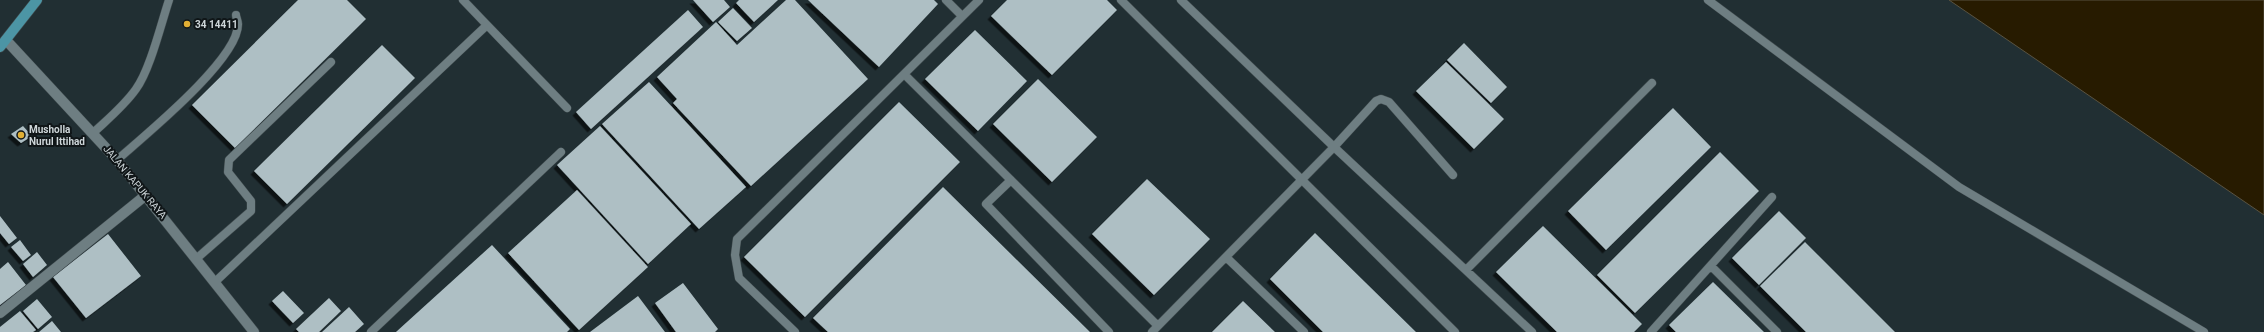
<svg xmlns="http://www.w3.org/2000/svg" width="2264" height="332" viewBox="0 0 2264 332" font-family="Roboto,sans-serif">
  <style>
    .water { fill: #271b00; stroke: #595341 }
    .building { fill: #aebfc4; filter: url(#shadow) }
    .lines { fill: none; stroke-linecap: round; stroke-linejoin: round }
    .service-casing { stroke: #414c4f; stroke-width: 9 }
    .minor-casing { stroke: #414c4f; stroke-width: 11 }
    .secondary-casing { stroke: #414c4f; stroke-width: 11 }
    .primary-casing { stroke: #414c4f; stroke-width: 11 }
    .service { stroke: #6e7e82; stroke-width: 8 }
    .minor { stroke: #6e7e82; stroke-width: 10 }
    .secondary { stroke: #6e7e82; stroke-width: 10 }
    .primary { stroke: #4c95a5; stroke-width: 10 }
    .poi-dot { fill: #e1af34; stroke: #101618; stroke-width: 1.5 }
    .labels { text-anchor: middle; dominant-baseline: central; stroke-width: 4; stroke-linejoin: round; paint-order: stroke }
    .poi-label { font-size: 10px; font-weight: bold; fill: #ced6d9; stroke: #101618; text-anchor: start }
    .street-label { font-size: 10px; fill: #ced6d9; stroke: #101618 }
  </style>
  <defs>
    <filter id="shadow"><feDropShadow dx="-3.5" dy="3.5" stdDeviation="0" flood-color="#0009"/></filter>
  </defs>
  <rect width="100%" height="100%" fill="#212f33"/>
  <path class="water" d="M1949,0H2264V215Z"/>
  <path class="building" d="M298,0H347L366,19L235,148L192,105Z
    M693,0H724L730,7L713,22Z
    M739,0H778L754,22L736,3Z
    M786,0H795L868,79L751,186L673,103L677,99L657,77L716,22L737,45Z
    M808,0H934L938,4L879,67Z
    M1007,0H1107L1117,10L1052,75L991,16Z
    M733,8L752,28L737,41L718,22Z
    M688,10L703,27L591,129L576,112Z
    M975,30L1027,81L978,131L925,79Z
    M1464,43L1507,87L1491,103L1447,60Z
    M382,45L415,78L287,204L254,171Z
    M1446,62L1504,119L1474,149L1416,91Z
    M1038,79L1097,137L1052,182L993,124Z
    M649,82L746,187L699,229L602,124Z
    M899,102L960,162L805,317L744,257Z
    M1673,108L1711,147L1606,250L1568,211Z
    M23,126L32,136L21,143L11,134Z
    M600,126L691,224L648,264L557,165Z
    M1720,152L1759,191L1635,313L1597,275Z
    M1147,179L1210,239L1154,295L1092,234Z
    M943,187L1090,332H828L813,318Z
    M577,190L648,267L579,330L508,253Z
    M1779,211L1806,238L1759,285L1732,258Z
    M0,216L17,238L9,244L0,233Z
    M1543,226L1642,324L1634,332H1557L1496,272Z
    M1315,233L1416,332H1323L1270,279Z
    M108,234L141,276L86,318L53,277Z
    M20,240L31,255L23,261L11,247Z
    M1805,242L1895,332H1806L1760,286Z
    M492,245L570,329L567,332H396Z
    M37,252L47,265L33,277L23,264Z
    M8,262L26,285L0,305V269Z
    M1713,282L1764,332H1676L1669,325Z
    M683,283L718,329L715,332H676L655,303Z
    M283,291L304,313L293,323L272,301Z
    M638,296L665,332H590Z
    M329,298L341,311L319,332H299L296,329Z
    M37,299L52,317L38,329L23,311Z
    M1243,301L1275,332H1212Z
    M349,307L364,324L355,332H322Z
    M20,311L36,330L33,332H0V327Z
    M52,321L61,332H39Z"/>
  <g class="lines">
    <defs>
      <path id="service" d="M946,0L962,16
        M1121,0L1455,332
        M1181,0L1334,147L1532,332
        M1708,0L1959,187L2204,332
        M487,25L567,108
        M904,74L1158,326
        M93,133C108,119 124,106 136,89C150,70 161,24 169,0
        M117,160C144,136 239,59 238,24C238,21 236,17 236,15
        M1011,180L986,204L1109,332
        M1226,257L1304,332
        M196,259L251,211V201L228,172L229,160L331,62
        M1711,266L1777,332
        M1466,270L1652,83
        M215,282L487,25L463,0
        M371,332L561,152
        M795,332L739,278L735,255L737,239L979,0
        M1152,332L1334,147L1376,101L1381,99L1389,102L1453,175
        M1651,332L1772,197"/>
      <path id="minor" d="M0,313L146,195"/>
      <path id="secondary" d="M6,40L117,160L254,332"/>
      <path id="primary" d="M0,47L37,0"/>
    </defs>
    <use href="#service" class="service-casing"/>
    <use href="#minor" class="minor-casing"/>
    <use href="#secondary" class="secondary-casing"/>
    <use href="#primary" class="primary-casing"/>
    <use href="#service" class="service"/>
    <use href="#minor" class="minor"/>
    <use href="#secondary" class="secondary"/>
    <use href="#primary" class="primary"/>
  </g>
  <g class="poi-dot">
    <circle cx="187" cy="24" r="4"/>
    <circle cx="21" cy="135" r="4"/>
  </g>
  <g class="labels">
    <g class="poi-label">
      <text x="195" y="24">34 14411</text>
      <text x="29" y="129">Musholla<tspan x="29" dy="12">Nurul Ittihad</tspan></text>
    </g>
    <g class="street-label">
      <text transform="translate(135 182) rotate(50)">JALAN KAPUK RAYA</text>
    </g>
  </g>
</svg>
